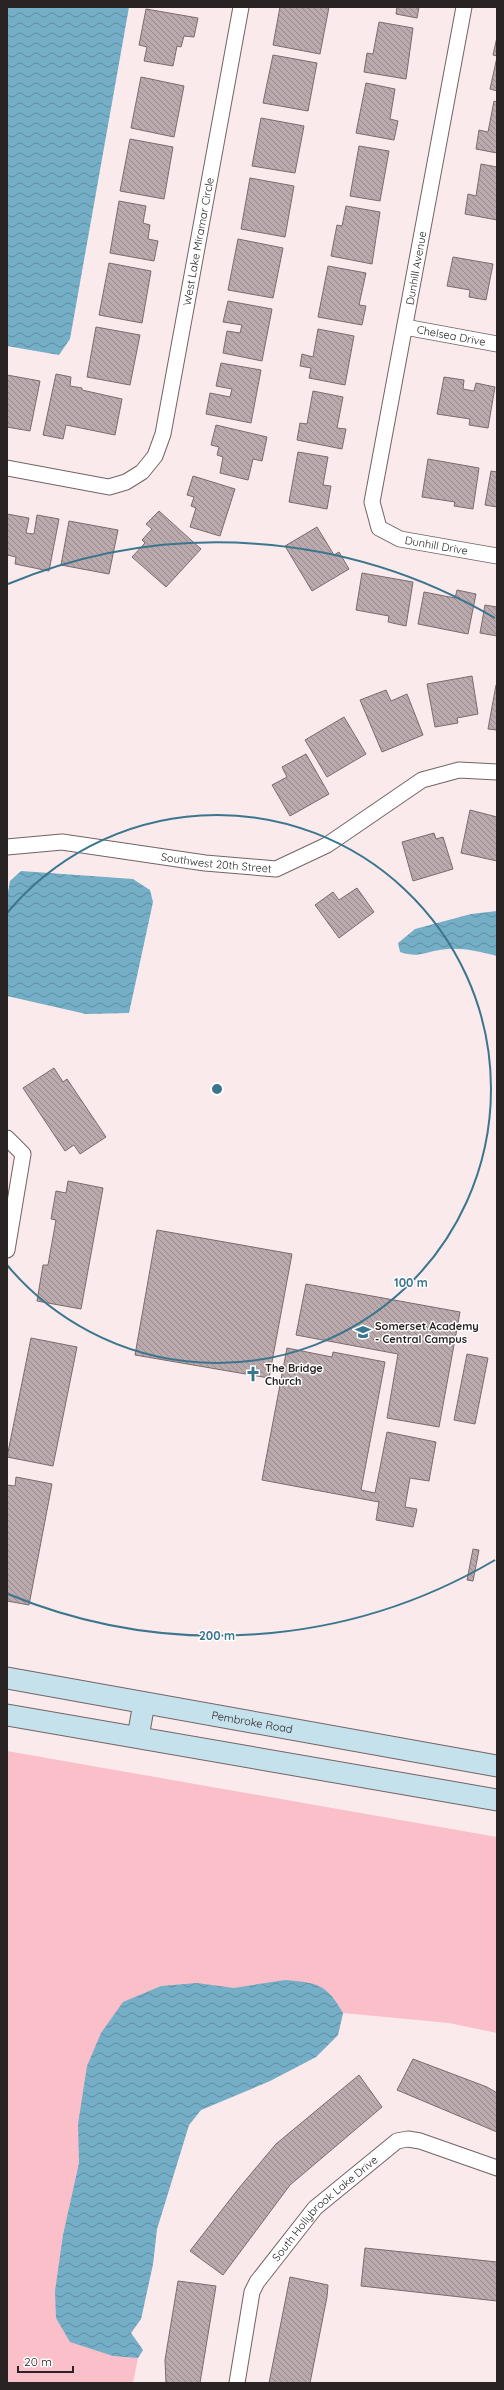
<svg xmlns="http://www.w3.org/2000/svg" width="504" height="2390" viewBox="0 0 504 2390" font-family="Quicksand,sans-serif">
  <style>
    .green { fill: #fbbfc9 }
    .water { fill: url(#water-waves) }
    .building { fill: url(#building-back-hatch); stroke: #7a6b6d }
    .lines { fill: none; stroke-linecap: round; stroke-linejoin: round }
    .minor-casing { stroke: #726466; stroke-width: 17 }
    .secondary-casing { stroke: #726466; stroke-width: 23 }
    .minor { stroke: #fff; stroke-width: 15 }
    .secondary { stroke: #c4e1ec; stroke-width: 21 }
    .ring { fill: none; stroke: #3b768e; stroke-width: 2 }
    .labels { text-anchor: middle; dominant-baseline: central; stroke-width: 3; stroke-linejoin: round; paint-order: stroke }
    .street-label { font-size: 11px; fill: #292324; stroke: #fff }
    .poi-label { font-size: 11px; font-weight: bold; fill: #292324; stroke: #fff; text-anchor: start }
    .centre { fill: #3b768e; stroke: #fff; stroke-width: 2 }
    .ring-label { font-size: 12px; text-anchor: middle; font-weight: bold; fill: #3b768e; stroke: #fff; stroke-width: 3; stroke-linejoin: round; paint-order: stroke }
  </style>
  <defs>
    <pattern id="water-waves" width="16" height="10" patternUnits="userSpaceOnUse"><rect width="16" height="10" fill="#74aec7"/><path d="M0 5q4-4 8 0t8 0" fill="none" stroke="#5f8da1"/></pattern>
    <pattern id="building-back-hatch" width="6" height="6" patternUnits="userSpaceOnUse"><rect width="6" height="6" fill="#baaaad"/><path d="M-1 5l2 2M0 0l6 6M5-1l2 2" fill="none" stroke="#978a8d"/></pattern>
  </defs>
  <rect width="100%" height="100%" fill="#faeaec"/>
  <path class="green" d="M7,1751L497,1837V2033L449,2023L343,2013L338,2035L316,2057L270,2081L201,2110L189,2125L157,2229L153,2264L141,2319L131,2333L143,2350L138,2358L133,2383H7Z"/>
  <path class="water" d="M7,7H129L70,339L59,355L7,346Z
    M21,871L133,879L150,890L153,902L129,1013L86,1014L7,996V898L10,881Z
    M497,911V956C480,952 465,948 448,949C428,950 421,959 400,952L398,943L415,929L471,914Z
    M285,1980C317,1983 326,1983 343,2013L338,2035L316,2057L270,2081L201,2110L189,2125L157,2229L153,2264L141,2319L131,2333L143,2350L138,2358L113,2356L70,2342L56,2318L55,2291L63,2235L79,2163L78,2124L87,2066L101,2033L123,2002L161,1986L197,1983L234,1988Z"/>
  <path class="building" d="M280,7H329L320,54L273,45Z
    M397,7H419L417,18L396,14Z
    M146,9L198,18L194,37L184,36L181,47L177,46L173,66L144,61L147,47L139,45Z
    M379,22L413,28L406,79L364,72L367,53L373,54Z
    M497,37V56L493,55Z
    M273,55L317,63L308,111L263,103Z
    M497,57V91L490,89Z
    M141,77L184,86L174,137L131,128Z
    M366,83L395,89L390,119L398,121L394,140L356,133Z
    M494,101L497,102V153L476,149L479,130L488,132Z
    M261,118L304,126L295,173L252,166Z
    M130,139L173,147L164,199L120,191Z
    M359,146L389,151L380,201L350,196Z
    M481,164L497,167V220L465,214L468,194L476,196Z
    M250,178L294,186L285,237L241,229Z
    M119,201L146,206L143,223L150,225L148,239L158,241L154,261L110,253Z
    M346,206L380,212L372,264L331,256L337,225L342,226Z
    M238,239L283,248L273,298L228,290Z
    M453,257L493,264L486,300L469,297L470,290L447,286Z
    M109,263L151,271L142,323L99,315Z
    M328,266L366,273L359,305L366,306L362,325L318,317Z
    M228,301L272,309L262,361L223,353L227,331L240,333L242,325L223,322Z
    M96,327L140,335L130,385L87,377Z
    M318,329L354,336L345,385L309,378L311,368L300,366L302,354L313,357Z
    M221,363L261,370L251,423L206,414L210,393L230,397L232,389L216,386Z
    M56,374L71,377L70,386L82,388V390L122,399L115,435L66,425L63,439L43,435Z
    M7,375L40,381L30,431L7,427Z
    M444,377L464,380L463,389L474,391L476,383L495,387L488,428L469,425L470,419L437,414Z
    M313,391L343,397L337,428L346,429L342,449L297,440L300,423L307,424Z
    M216,425L267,437L262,461L253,459L248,480L220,473L223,457L217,455L219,447L211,445Z
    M298,452L328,457L323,485L331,486L327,509L289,502Z
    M428,459L479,468L473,509L454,506L455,502L422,497Z
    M491,471L497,472V507L485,505Z
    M193,476L235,489L220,536L190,527L196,508L191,506L194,497L187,495Z
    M159,511L201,549L166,587L132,557L145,543L142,540L152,529L146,524Z
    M7,514L29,518L26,533L34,534L37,515L59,519L49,571L15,564L16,557L7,555Z
    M69,521L118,530L109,574L61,565Z
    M317,527L334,555L339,552L349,569L312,591L285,546Z
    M362,573L413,582L406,626L388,622L389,616L356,610Z
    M457,590L476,594L468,634L418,624L424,592L455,598Z
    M485,605L497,607V636L480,633Z
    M472,676L478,714L457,718L458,723L435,727L427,684Z
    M496,685H497V730L488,729Z
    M386,690L391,701L407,694L423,735L382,752L360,700Z
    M344,717L366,754L327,777L305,740Z
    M306,754L329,794L290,816L272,785L287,777L282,767Z
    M470,810L497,817V861L461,853Z
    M434,833L436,839L443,837L453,869L413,881L402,842Z
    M357,888L374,912L339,938L315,905L333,892L339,900Z
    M54,1068L63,1082L67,1079L106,1137L80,1154L74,1145L65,1151L23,1088Z
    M68,1181L103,1188L81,1309L37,1301L43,1265H48L56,1220L51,1219L56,1191L66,1193Z
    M157,1230L292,1254L269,1378L135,1355Z
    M306,1284L460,1312L439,1427L387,1418L398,1354L296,1335Z
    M31,1338L77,1347L53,1466L7,1457Z
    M287,1348L332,1357L333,1352L385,1362L361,1490L375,1493L387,1432L436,1442L429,1481L410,1478L405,1507L417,1509L413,1527L376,1520L379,1502L262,1480Z
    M467,1354L488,1358L475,1424L454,1420Z
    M16,1477L52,1484L29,1605L7,1601V1485L15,1486Z
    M473,1549L479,1550L473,1581L467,1580Z
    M413,2059L487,2087L497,2093V2132L397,2090Z
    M359,2075L382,2107L290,2185L223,2275L190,2251L239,2188L276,2144Z
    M365,2248L497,2262V2301L361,2286Z
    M290,2277L328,2285L327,2297L310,2383H269Z
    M178,2281L216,2286L200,2383H166L165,2360Z"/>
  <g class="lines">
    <defs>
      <g id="minor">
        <path id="s1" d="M464,7L372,502L379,528L400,539L497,556"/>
        <path id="s2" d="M405,327L497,344"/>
        <path id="s3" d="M7,468L109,487L126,482L142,472L155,456L163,434L241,7"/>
        <path id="s4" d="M7,847L62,842L205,863L276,869L327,845L422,780L459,770L497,772"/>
        <path d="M7,1138L23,1154L7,1250"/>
        <path id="s5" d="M237,2383L252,2292L257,2282L315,2208L397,2141L408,2139L420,2141L497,2168"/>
      </g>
      <g id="secondary">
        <path id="s6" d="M7,1678L497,1766"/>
        <path d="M7,1715L497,1800"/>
        <path d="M138,1737L144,1703"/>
      </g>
    </defs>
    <use href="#minor" class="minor-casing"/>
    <use href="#secondary" class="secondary-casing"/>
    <use href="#minor" class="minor"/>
    <use href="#secondary" class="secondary"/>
  </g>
  <g class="ring">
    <path d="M7 913A274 274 0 1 1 7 1265"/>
    <path d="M495 1560A547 547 0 0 1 8 1594M8 584A547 547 0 0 1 495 618"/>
  </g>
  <defs>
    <symbol id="school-bare" viewBox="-9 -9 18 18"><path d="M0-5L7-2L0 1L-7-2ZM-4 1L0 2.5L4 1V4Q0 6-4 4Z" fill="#3b768e" stroke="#fff" stroke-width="2.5" paint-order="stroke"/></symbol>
    <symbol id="church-bare" viewBox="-9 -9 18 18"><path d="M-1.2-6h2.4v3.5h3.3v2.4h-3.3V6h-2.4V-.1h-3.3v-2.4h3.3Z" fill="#3b768e" stroke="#fff" stroke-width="2.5" paint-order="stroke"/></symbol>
  </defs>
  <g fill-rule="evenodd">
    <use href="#school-bare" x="352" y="1321" width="22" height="22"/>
    <use href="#church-bare" x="242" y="1363" width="22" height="22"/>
  </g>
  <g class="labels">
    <g class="street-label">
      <text stroke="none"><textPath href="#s3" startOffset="380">West Lake Miramar Circle</textPath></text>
      <text transform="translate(416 268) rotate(-80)">Dunhill Avenue</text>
      <text stroke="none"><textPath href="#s2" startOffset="47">Chelsea Drive</textPath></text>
      <text stroke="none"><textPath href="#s1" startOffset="591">Dunhill Drive</textPath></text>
      <text stroke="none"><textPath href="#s4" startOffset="211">Southwest 20th Street</textPath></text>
      <text stroke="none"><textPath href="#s6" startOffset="249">Pembroke Road</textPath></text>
      <text stroke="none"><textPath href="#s5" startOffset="204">South Hollybrook Lake Drive</textPath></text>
    </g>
    <g class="poi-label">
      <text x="375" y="1326">Somerset Academy<tspan x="375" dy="13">- Central Campus</tspan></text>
      <text x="265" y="1368">The Bridge<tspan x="265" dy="13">Church</tspan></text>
    </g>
  </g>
  <circle cx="217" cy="1089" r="6" class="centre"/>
  <g class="ring-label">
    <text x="411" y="1287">100 m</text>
    <text x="217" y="1640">200 m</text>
  </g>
  <rect width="504" height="2390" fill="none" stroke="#292324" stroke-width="16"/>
  <path d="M18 2366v6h55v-6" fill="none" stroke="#292324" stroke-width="2"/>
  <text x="24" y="2366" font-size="12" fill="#292324" stroke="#ffffff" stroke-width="3" paint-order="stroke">20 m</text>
</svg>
